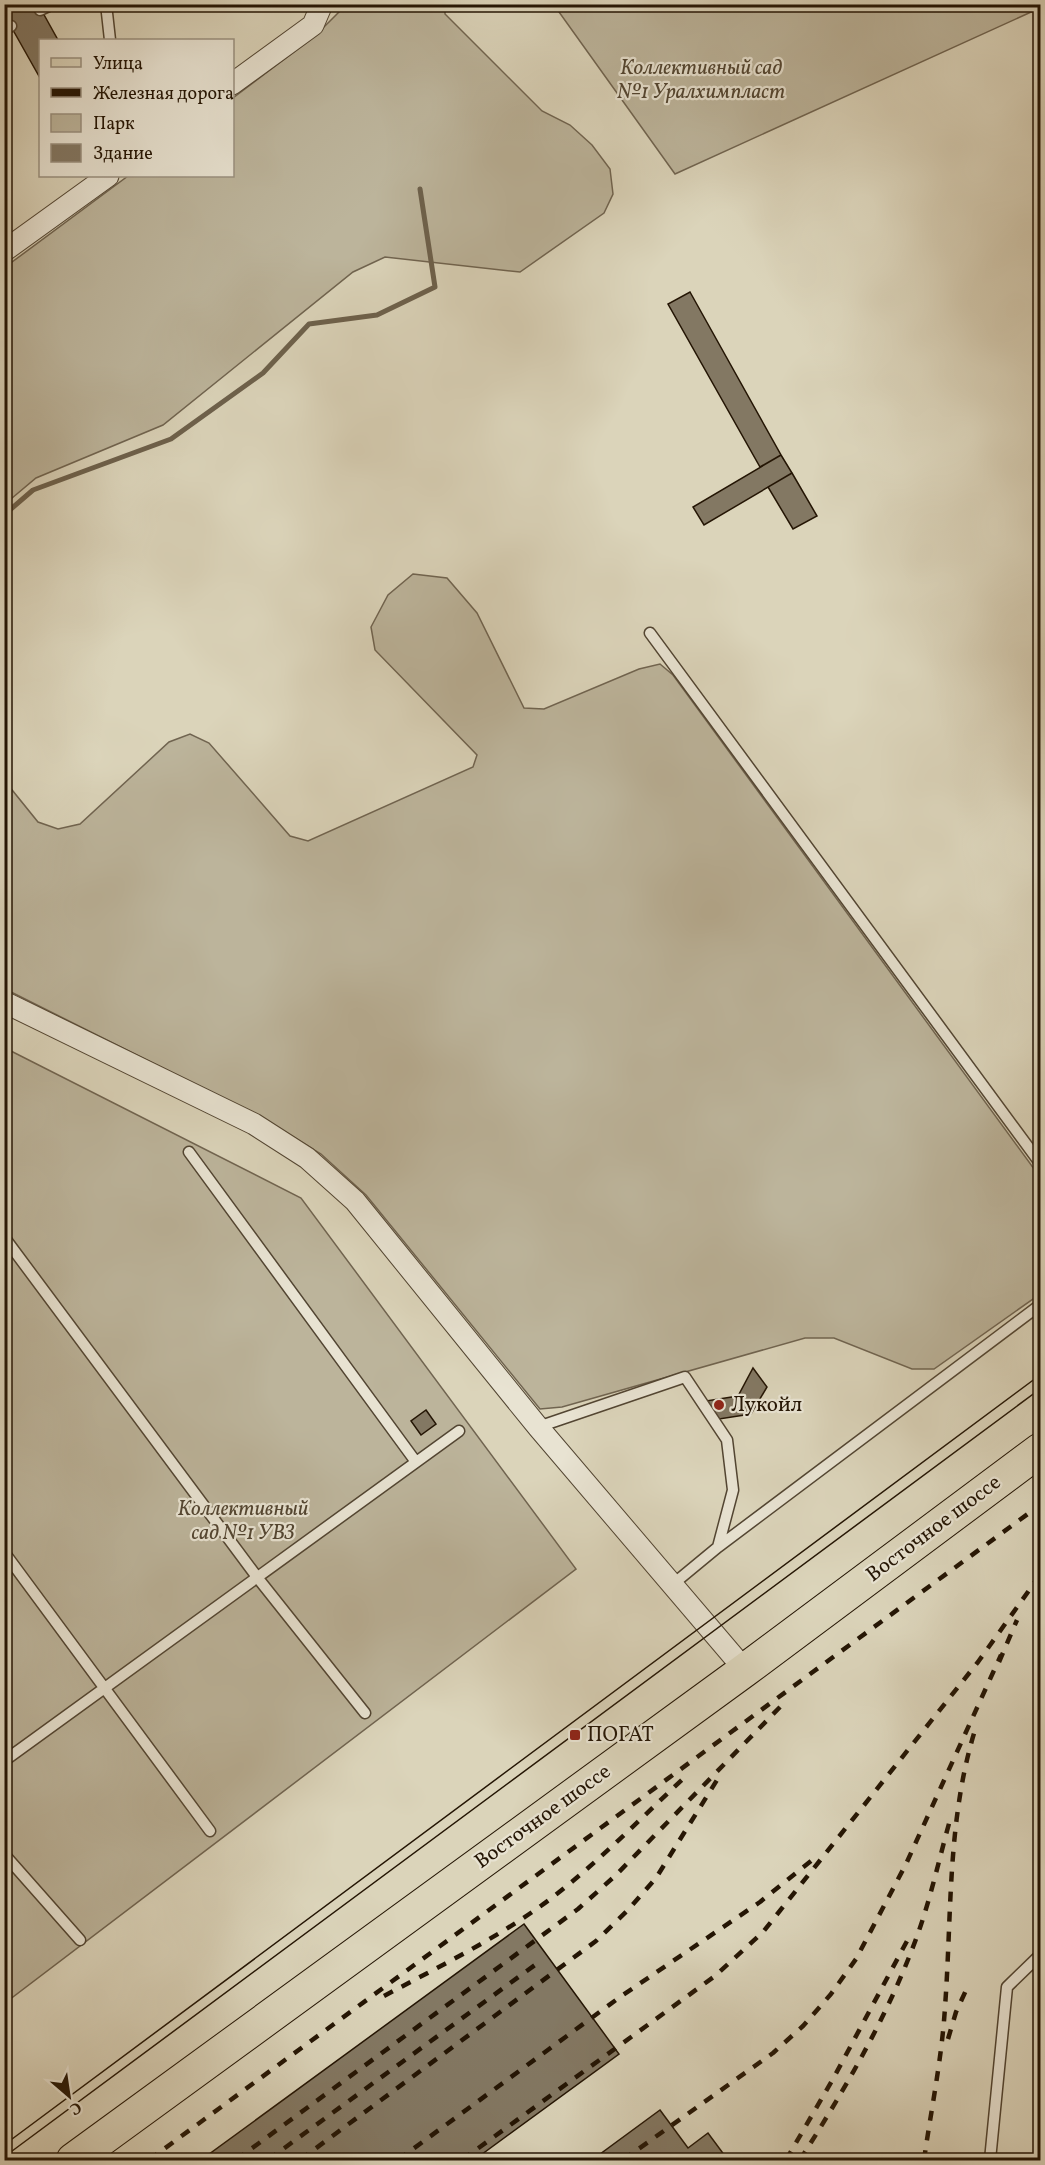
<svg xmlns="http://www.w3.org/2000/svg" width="1045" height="2165" viewBox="0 0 1045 2165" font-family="Vollkorn,serif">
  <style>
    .green { fill: #bcb49b; stroke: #706450; stroke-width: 1.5 }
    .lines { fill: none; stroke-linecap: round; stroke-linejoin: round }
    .stream { stroke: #6d614c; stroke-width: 5 }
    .building { fill: #837863; stroke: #241504; stroke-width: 1.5 }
    .service-casing { stroke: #524532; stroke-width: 13 }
    .minor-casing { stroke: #524532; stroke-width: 23 }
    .primary-casing { stroke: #241504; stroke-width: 35 }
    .service { stroke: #e8e3d2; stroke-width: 10 }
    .minor { stroke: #e8e3d2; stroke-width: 21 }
    .primary { stroke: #dbd4ba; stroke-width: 33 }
    .tram { stroke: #241504; stroke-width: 1.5 }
    .rail { stroke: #241504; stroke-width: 4.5; stroke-dasharray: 10 10; stroke-linecap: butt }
    .poi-dot { fill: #8f2418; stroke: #e8e3d2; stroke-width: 2 }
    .labels { text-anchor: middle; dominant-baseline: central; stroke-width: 4.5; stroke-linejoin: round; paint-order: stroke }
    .park-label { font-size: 21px; font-style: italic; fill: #524531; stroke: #e8e3d2 }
    .poi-label { font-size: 21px; fill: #241504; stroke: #e8e3d2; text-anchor: start }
    .street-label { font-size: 21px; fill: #241504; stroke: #e8e3d2 }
  </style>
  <rect width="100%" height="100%" fill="#dbd4ba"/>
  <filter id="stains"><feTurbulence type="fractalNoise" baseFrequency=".00333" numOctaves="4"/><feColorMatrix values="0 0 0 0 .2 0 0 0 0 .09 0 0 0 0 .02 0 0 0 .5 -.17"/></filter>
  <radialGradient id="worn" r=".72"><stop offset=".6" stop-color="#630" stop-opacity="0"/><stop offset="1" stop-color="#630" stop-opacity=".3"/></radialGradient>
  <path class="green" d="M1040,4V8L675,174L554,5Z
    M346,5H445V14L542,111L570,125L592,145L610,169L613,194L604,213L520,272L385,257L353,272L163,425L36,478L5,504L4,268L128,176H232L233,98L315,36Z
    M413,574L447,578L477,613L524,708L544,709L639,669L660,664L673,675L1040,1177V1294L934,1369H912L834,1338H805L562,1407L540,1409L366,1195L321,1154L261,1117L5,989L4,780L38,822L58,829L80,824L169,742L190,734L209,743L290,836L308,841L473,767L477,755L375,650L371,627L388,595Z
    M5,1048L301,1198L576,1569L5,2003Z"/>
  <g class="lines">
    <path class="stream" d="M4,515L33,490L171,439L263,373L309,324L377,315L435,287L420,189"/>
  </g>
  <path class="building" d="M4,4H20L4,13Z
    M20,4H38L58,40H40V78L4,14Z
    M690,292L781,455L760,467L668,304Z
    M781,455L792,473L704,525L693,507Z
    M792,473L817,516L793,529L768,487Z
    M753,1368L767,1387L751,1414L719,1419L706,1401L738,1396Z
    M426,1410L436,1424L421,1435L411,1421Z
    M524,1924L619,2054L474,2160H201Z
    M660,2110L688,2148L708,2133L728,2160H592Z"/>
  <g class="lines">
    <defs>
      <path id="service" d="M106,4L110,40
        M40,10L53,4
        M4,30L11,26
        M650,633L1040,1163
        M189,1152L416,1462
        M4,1237L257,1577L365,1713
        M538,1427L685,1377L727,1440L733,1490L718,1547L672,1585
        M718,1547L1040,1305
        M4,1552L210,1831
        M4,1761L459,1431
        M4,1854L80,1940
        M990,2160L1007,1987L1040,1955"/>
      <path id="minor" d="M232,84L313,25L322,4
        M4,251L108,176
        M4,1002L254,1124L307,1158L355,1201L538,1427L745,1670"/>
      <path id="primary" d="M73,2160L745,1670L1040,1450"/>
    </defs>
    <use href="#service" class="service-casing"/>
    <use href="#minor" class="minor-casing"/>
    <use href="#primary" class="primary-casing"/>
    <use href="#service" class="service"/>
    <use href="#minor" class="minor"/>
    <use href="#primary" class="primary"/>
    <path class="tram" d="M4,2145L1040,1375
      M4,2157L1040,1389"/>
    <path class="rail" d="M999,1662L1017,1620
      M384,1996C440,1966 498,1938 549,1900C599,1862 642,1817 687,1775
      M948,2039L956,2012L968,1986
      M149,2160L1040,1505
      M236,2160L578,1909L615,1876L782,1705
      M268,2160L539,1962
      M300,2160L596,1941L628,1910L656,1878L717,1780
      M398,2160L620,1997L760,1902L816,1857
      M462,2160L715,1976L763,1932L978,1662L1040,1575
      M623,2160L773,2053L803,2026L831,1994L856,1959L906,1864L1001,1655
      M786,2160L833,2079L907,1941
      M800,2160C843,2092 884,2023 913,1947C929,1906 938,1863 950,1820
      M924,2160C931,2110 942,2058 945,2007C952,1913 947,1818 976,1727"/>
  </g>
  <g class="poi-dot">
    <circle cx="719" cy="1405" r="6"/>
    <rect x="569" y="1729" width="12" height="12" rx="3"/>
  </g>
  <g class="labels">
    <g class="park-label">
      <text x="701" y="68">Коллективный сад<tspan x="701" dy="24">№1 Уралхимпласт</tspan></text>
      <text x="243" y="1509">Коллективный<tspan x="243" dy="24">сад №1 УВЗ</tspan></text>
    </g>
    <g class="poi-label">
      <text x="731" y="1405">Лукойл</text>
      <text x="587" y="1735">ПОГАТ</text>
    </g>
    <g class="street-label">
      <text transform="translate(934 1529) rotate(-37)">Восточное шоссе</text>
      <text transform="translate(543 1817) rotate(-36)">Восточное шоссе</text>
    </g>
  </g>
  <rect width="1045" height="2165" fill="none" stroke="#dbd4ba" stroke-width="24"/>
  <rect x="6" y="6" width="1033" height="2153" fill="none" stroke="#241504" stroke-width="3"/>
  <rect x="12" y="12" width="1021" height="2141" fill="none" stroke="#241504" stroke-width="1.5"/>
  <rect x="39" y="39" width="195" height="138" fill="#e8e3d2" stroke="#9a9180" stroke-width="1.5"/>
  <rect x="51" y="58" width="30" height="9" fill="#dbd4ba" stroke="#9a9180" stroke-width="1.5"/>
  <text x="93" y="69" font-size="18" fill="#241504">Улица</text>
  <rect x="51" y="88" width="30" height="9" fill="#241504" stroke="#9a9180" stroke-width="1.5"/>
  <text x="93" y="99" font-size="18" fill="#241504">Железная дорога</text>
  <rect x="51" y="114" width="30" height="18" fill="#bcb49b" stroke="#9a9180" stroke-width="1.5"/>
  <text x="93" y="129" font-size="18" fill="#241504">Парк</text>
  <rect x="51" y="144" width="30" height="18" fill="#837863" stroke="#9a9180" stroke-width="1.5"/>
  <text x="93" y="159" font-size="18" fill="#241504">Здание</text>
  <g transform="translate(69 2096) rotate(151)" stroke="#e8e3d2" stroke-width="4.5" paint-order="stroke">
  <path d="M0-4.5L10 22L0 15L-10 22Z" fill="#241504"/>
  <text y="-9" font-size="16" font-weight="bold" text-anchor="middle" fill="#241504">С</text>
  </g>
  <rect width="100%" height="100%" filter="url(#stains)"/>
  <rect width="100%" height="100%" fill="url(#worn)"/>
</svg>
